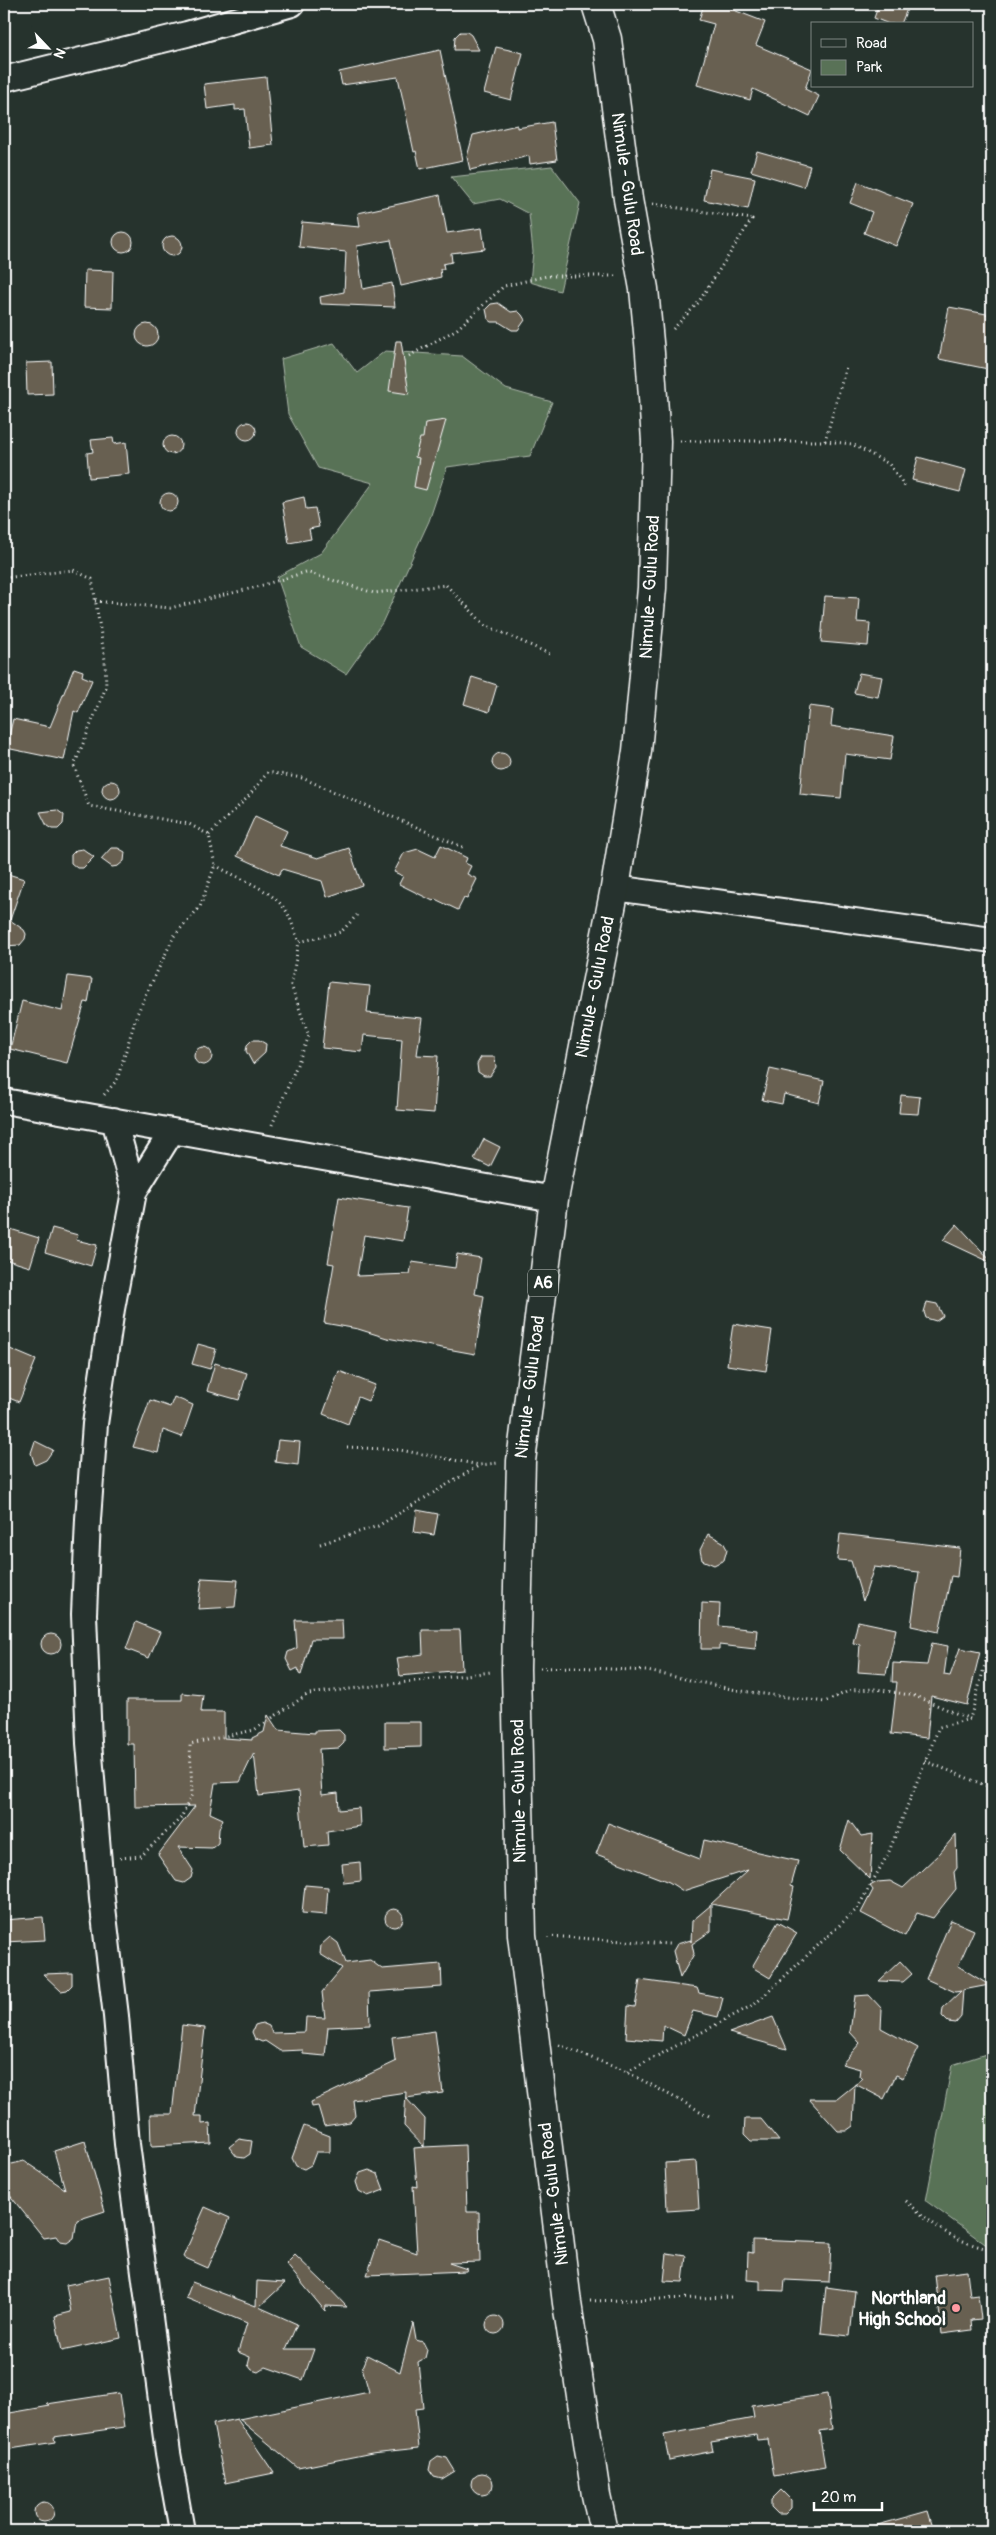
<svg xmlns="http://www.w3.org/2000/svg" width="996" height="2535" viewBox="0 0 996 2535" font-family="Pangolin,sans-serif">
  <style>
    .green { fill: #597257; stroke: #acb8ab }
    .building { fill: #686151; stroke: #fff }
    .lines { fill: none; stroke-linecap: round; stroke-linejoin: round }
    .minor-casing { stroke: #fff; stroke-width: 28 }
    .major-casing { stroke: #fff; stroke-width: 31 }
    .path { stroke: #fff; stroke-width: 3; stroke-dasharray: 1 4; stroke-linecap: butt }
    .minor { stroke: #26332d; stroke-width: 24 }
    .major { stroke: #26332d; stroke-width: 28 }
    .poi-dot { fill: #ff9aa2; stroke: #26332d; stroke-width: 2 }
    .labels { text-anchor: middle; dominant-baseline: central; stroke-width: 5; stroke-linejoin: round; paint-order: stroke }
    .shield { fill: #26332d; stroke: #bec2c0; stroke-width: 1 }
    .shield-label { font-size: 16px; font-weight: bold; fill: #fff }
    .street-label { font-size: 18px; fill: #fff; stroke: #26332d }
    .poi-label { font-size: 18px; font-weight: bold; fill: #fff; stroke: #26332d; text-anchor: end }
  </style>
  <rect width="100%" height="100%" fill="#26332d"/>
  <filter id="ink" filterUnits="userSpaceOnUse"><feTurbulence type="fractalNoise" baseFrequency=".02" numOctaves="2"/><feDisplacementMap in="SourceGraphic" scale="10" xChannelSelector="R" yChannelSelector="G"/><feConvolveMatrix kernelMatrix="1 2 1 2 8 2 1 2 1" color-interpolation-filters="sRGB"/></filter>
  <g filter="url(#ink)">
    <path class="green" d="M552,166L580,203L560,291L530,282L533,252L529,214L500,199L473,204L451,177Z
      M334,343L357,373L385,351L462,356L506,389L552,402L530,456L447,467L429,521L382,623L346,674L301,647L277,577L321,553L373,483L318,468L288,414L281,359Z
      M992,2052V2249L926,2201L952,2065Z"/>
    <path class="building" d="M704,4H733L731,9L765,22L756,45L812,69L805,89L819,96L810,116L753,89L750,100L697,85L714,24L699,20Z
      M879,4H909L901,24H889L874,18Z
      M460,32H467L471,35L479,50H454L455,37Z
      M496,47L523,53L511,100L484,93Z
      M440,50L463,160L420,169L416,151L414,152L398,77L342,85L339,72Z
      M266,77L273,145L249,148L245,109L235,110V105L207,109L204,84Z
      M552,122L557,160L530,164L529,156L470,170L467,157L473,135L517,125V128Z
      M757,151L810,166L804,187L751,171Z
      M710,169L755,178L748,209L704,200Z
      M858,182L913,204L896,246L864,233L872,212L850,203Z
      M440,195L447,233L482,228L485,249L451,253L452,262L443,264L444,269H440L441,277L401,286L391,240L357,246L363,289L392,283L395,307L321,304L320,297L344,292L346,252L299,247L302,222L360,227L358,213Z
      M113 242a10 10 0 1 1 20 0a10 10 0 1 1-20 0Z
      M162 246a10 10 0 1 1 20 0a10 10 0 1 1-20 0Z
      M85,270L113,271L112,308L84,307Z
      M498,303L511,312L518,311L522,315L525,320L518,330H512L499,322H492L488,319L486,309L491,304Z
      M949,307L992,315V347L988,369L939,359Z
      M136 335a11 11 0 1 1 22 0a11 11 0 1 1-22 0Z
      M396,341H401L409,394L389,391Z
      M52,362L53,394L27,395L26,363Z
      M446,420L426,490L414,487L419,458L415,457L420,438H423L425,423Z
      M238 431a9 9 0 1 1 18 0a9 9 0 1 1-18 0Z
      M163 445a9 9 0 1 1 18 0a9 9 0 1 1-18 0Z
      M113,438L114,444L126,442L129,474L89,478L87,453L93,452L91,440Z
      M918,457L966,470L960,492L912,480Z
      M160 502a9 9 0 1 1 18 0a9 9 0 1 1-18 0Z
      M304,497L306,509L315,508L319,527L309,529L311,539L289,543L282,502Z
      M825,596L859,598L857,622L870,623L868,646L821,642Z
      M74,668L83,671L82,676L92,680L78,713L74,711L64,760L6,748L13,719L50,727Z
      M859,673L882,677L878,697L854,693Z
      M472,677L497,685L489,712L464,704Z
      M809,706L833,709L831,726L894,736L890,760L845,754L841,798L800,794Z
      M492 762a9 9 0 1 1 18 0a9 9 0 1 1-18 0Z
      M102 790a9 9 0 1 1 18 0a9 9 0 1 1-18 0Z
      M57,810L64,815L63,824L58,829H52L47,826L40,812Z
      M255,816L287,831L280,846L318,858L349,848L362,885L327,897L322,881L282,869L279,875L237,856Z
      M441,845L467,858L465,863L471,866L467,874L477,879L467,899L464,898L458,910L435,899L433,901L399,884L403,876L394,872L404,853L418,849L435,857Z
      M111,848H118L125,852L124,861L118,866L112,867L101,859Z
      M83,849L94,857L83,868H77L71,863V855L76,850Z
      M8,874L24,879L10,920L24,930L26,934L25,939L20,945L4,946V885Z
      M68,976L92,979L88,1003L85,1002L67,1063L10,1049L22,1001L62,1011Z
      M329,982L370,986L367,1013L422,1018L417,1055L438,1056L434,1113L397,1110L402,1039L364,1035L362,1052L322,1048Z
      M252,1040H259L266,1044L265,1053L253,1064L246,1051L247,1045Z
      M194 1056a9 9 0 1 1 18 0a9 9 0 1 1-18 0Z
      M481,1057H495L496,1067L490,1076H484L478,1072L477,1064Z
      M770,1069L824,1081L819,1103L784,1094L782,1104L762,1100Z
      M901,1095L920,1097L918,1114L899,1113Z
      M484,1139L500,1147L490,1167L474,1159Z
      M339,1197L408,1208L403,1241L364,1235L357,1276L410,1274L412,1262L455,1268L457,1254L481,1258L475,1294L484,1296L475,1354L387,1338L358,1329L324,1323L334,1264L328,1263Z
      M957,1224L992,1262V1263L943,1240Z
      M4,1227L39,1238L30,1267L4,1259Z
      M52,1228L78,1235L76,1240L97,1245L91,1266L45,1252Z
      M927,1302L937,1304L943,1316L936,1321L926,1318L924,1312Z
      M733,1324L772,1330L766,1371L727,1365Z
      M198,1344L216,1349L210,1369L192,1364Z
      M10,1349L36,1360L19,1402L4,1396V1365Z
      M215,1363L247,1373L239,1400L207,1391Z
      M339,1371L375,1385L368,1401L358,1397L348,1424L323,1414Z
      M174,1397L193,1405L182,1437L163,1430L158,1453L133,1447L150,1400L170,1407Z
      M278,1440L300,1442L298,1465L275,1462Z
      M35,1441L53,1450L46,1460L35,1465L31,1453Z
      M417,1510L438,1514L434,1535L414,1532Z
      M708,1534L723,1542L727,1549L724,1560L714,1565L702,1560L700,1550Z
      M840,1534L960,1548L957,1577L951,1576L939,1632L911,1626L919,1572L874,1567L863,1601L851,1561L837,1560Z
      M202,1578L238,1580L235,1607L198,1609Z
      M702,1603L720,1604L719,1626L757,1630L755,1649L719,1645V1649H701Z
      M295,1620H342L343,1639H311L301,1675L299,1674L298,1668L292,1671L286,1659L288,1652L297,1648Z
      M858,1621L896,1629L886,1674L858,1672L860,1644L853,1643Z
      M136,1622L160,1632L149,1658L126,1649Z
      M422,1630H460L462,1670L400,1676L397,1658L423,1654Z
      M41 1644a10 10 0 1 1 20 0a10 10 0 1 1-20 0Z
      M932,1643L948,1646L944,1675L950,1676L960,1648L980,1652L967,1705L931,1696L927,1738L891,1734L897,1682H892L893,1663L927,1665Z
      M182,1693L203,1695L201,1712H224V1738L252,1740V1738L264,1732L268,1715L278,1730L315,1733V1731L339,1730L344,1735V1743L339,1748L319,1749L322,1795L338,1793L339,1810L359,1808L360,1826L327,1831L328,1845L304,1847L299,1791L259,1796L254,1753L240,1782L215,1783L210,1813L223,1819L219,1829L218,1843L212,1848L178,1847L193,1870L191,1878L184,1883L176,1881L158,1855L195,1806L135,1807L134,1744H127V1700H182Z
      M385,1722H421V1747L385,1748Z
      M849,1820L861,1836L873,1834L870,1879L840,1850Z
      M608,1823L700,1859L704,1840L798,1861L791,1886L794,1887L787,1919L711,1904L748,1870L683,1891L669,1882L596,1854Z
      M956,1834L957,1868L954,1872L956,1889L933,1918L917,1913L905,1936L861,1913L873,1890L870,1886L877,1882L890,1881L903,1888L940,1853Z
      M360,1862L361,1881L344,1883L342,1864Z
      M305,1885L328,1887L326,1915L302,1913Z
      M711,1905V1931L692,1944L694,1954L680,1978L673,1951L677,1944L691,1940V1942L692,1921Z
      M385 1918a9 9 0 1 1 18 0a9 9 0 1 1-18 0Z
      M43,1917L45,1940L4,1942V1920Z
      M951,1920L974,1930L958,1966L989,1985L963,1990L961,2017L956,2023L948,2022L942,2016L943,2008L961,1991L955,1992L926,1979Z
      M778,1922L797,1933L770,1978L752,1967Z
      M330,1937L338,1943L346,1963L370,1960L382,1969L441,1964L442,1987L369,1992L370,2025L328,2027L325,2056L303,2054V2050L280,2051L265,2041L262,2042L255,2039L252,2032L255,2025L262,2023L269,2026L272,2033L305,2032L306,2017L325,2018L322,1992L342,1968L320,1954L321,1945Z
      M900,1961L912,1974L903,1982L879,1981Z
      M72,1973V1985L67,1990L61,1991L43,1974Z
      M640,1980L697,1988L699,1993L723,1998L718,2017L693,2011L684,2035L663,2025L662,2041L626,2038L628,2006L635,2007Z
      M869,1995L882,2009L881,2028L918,2048L903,2078L896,2075L884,2099L855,2084L853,2126L846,2131H838L809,2099H837L862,2079L859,2076L860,2069L842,2064L860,2043L850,2032L855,1996Z
      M773,2017L787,2049L729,2033Z
      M182,2025L205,2028L195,2116H202V2124L210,2123L211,2143L151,2146L150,2114H172Z
      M435,2031L443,2093L406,2098L425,2119L424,2147L465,2145L467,2212H479L480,2262L449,2263L467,2269L466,2271L367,2275L379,2240L417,2253L413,2186L417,2187L414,2148L424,2147L404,2126L406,2092L353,2100L355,2116L350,2122L324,2126L318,2106L312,2107L311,2102L397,2061H395L392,2037Z
      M745,2119H761L779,2141H751L744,2134Z
      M304,2126L330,2136V2152H316L311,2165L304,2169L296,2166L292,2158Z
      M239,2139L252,2141L250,2154L244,2158L237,2157L229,2147Z
      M85,2141L105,2211L77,2220L74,2238L67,2243L60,2242L56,2236L44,2238L4,2188V2166L24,2161L65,2189L54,2151Z
      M696,2161L699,2209L667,2211L665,2163Z
      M369,2170L378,2174L384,2190L368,2196L359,2191L356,2182L360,2173Z
      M205,2207L230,2218L208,2268L183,2257Z
      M753,2240L831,2243L829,2282L785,2280L784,2291L760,2290V2281L747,2280L748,2252L753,2253Z
      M667,2253L686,2256L683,2282L664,2281Z
      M295,2255L325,2284L347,2307L326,2306L325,2311L286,2264Z
      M967,2271L970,2296L978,2295L981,2319L971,2320L972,2330L942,2334L935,2275Z
      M109,2276L121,2338L62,2351L55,2316L71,2312L66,2285Z
      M257,2281L285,2283L259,2307L297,2324L286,2349H314L303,2380L266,2367L258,2372L252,2370L248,2365L250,2357L238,2352L247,2323L186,2298L192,2282L256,2306Z
      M826,2287L855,2291L850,2336L821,2333Z
      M486 2325a9 9 0 1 1 18 0a9 9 0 1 1-18 0Z
      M413,2323L416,2340L423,2342L427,2350L425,2358L418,2362L423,2408L415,2409L419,2448L372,2453L298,2468L239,2419L369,2392L362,2367L367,2355L400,2372Z
      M119,2393L124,2427L54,2437L55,2442L4,2450V2414L50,2406L47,2404Z
      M827,2394L832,2429L819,2431L825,2467L774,2476L768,2439L757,2440L756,2435L711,2442L713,2451L669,2460L664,2435L754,2418L752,2406Z
      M237,2419L274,2473L225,2483L213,2424Z
      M438,2456L447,2458L455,2471L442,2479L434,2477L429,2470L431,2461Z
      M471 2484a11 11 0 1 1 22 0a11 11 0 1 1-22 0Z
      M781,2490L791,2500V2508L785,2514H777L771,2508V2500Z
      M34 2512a10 10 0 1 1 20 0a10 10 0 1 1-20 0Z
      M928,2511L934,2531H874V2526Z"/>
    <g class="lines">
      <defs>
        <path id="minor" d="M4,79L187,34L292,4
          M615,888L992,940
          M4,1101L554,1199
          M114,1120L134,1192
          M172,1131L134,1192L112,1309L95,1424L88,1519L84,1614L89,1743L102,1899L116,2016L127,2144L168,2453L182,2531"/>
        <path id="major" d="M596,4L607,39L628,199L644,289L650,353L656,441L652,588L637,751L615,888L554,1199L521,1461L516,1669L522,1935L567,2303L596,2495L604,2531"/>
      </defs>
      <use href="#minor" class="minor-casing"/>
      <use href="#major" class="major-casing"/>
      <path class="path" d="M653,204L752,219L698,303L673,329
        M409,356L457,329L504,286L547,276H617
        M680,441H825L846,367
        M825,441L852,444L889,464L906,488
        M4,578L73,570L92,579L105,660L106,687L74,766L89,806L189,824L209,835L215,865L200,907L174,936L137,1014L117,1080L104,1095
        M95,601L170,608L253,588L306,572L374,593L446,585L485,625L552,655
        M209,835L248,797L268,772L302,778L465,848
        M215,865C240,880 271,888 287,912C292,921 295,933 299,942L341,932L357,915
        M272,1125L309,1036L291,985L299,942
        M347,1447L400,1450L480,1465L498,1463
        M320,1544L378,1526L480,1465
        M540,1668L574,1667L647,1671L741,1691L825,1702L851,1690L876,1689L915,1696L970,1719
        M925,1761L992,1788
        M120,1858L141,1856L181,1818L192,1794L190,1744L254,1730L308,1694L491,1672
        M548,1936L669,1944
        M559,2045L627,2072L711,2117
        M627,2072L755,2004L857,1909L888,1854L939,1727L970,1719L992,1639
        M906,2201C937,2228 951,2240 992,2250
        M590,2301L733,2297"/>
      <use href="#minor" class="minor"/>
      <use href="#major" class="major"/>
    </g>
  </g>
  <circle class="poi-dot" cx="956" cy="2308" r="5"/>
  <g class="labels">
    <rect class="shield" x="528" y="1269.5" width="30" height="27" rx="4"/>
    <g class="shield-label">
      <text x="543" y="1283">A6</text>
    </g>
    <g class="street-label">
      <text transform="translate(627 184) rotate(82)">Nimule - Gulu Road</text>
      <text transform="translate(650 587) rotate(-87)">Nimule - Gulu Road</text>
      <text transform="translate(595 987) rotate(-79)">Nimule - Gulu Road</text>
      <text transform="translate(530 1387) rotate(-83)">Nimule - Gulu Road</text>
      <text transform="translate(519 1791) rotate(-91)">Nimule - Gulu Road</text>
      <text transform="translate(554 2194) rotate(-97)">Nimule - Gulu Road</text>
    </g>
    <g class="poi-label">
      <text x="946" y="2298">Northland<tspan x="946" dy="21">High School</tspan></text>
    </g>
  </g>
  <rect width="996" height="2535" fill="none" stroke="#26332d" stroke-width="20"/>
  <rect x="10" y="10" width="976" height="2515" fill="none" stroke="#fff" stroke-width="2" filter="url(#ink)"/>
  <rect x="811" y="22" width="162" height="65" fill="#26332d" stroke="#7d8581"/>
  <rect x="821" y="39" width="25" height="8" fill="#26332d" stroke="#7d8581"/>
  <text x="856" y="48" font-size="15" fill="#ffffff">Road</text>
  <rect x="821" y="60" width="25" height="15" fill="#597257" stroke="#7d8581"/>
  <text x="856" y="72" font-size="15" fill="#ffffff">Park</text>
  <g transform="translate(48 48) rotate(115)" stroke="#26332d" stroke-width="4" paint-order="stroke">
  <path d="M0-4L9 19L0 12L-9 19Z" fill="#ffffff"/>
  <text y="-8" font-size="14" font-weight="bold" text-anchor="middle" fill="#ffffff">N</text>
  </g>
  <path d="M814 2502v8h68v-8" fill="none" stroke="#ffffff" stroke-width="2.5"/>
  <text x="821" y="2502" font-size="15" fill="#ffffff" stroke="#26332d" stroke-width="4" paint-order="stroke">20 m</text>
</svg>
